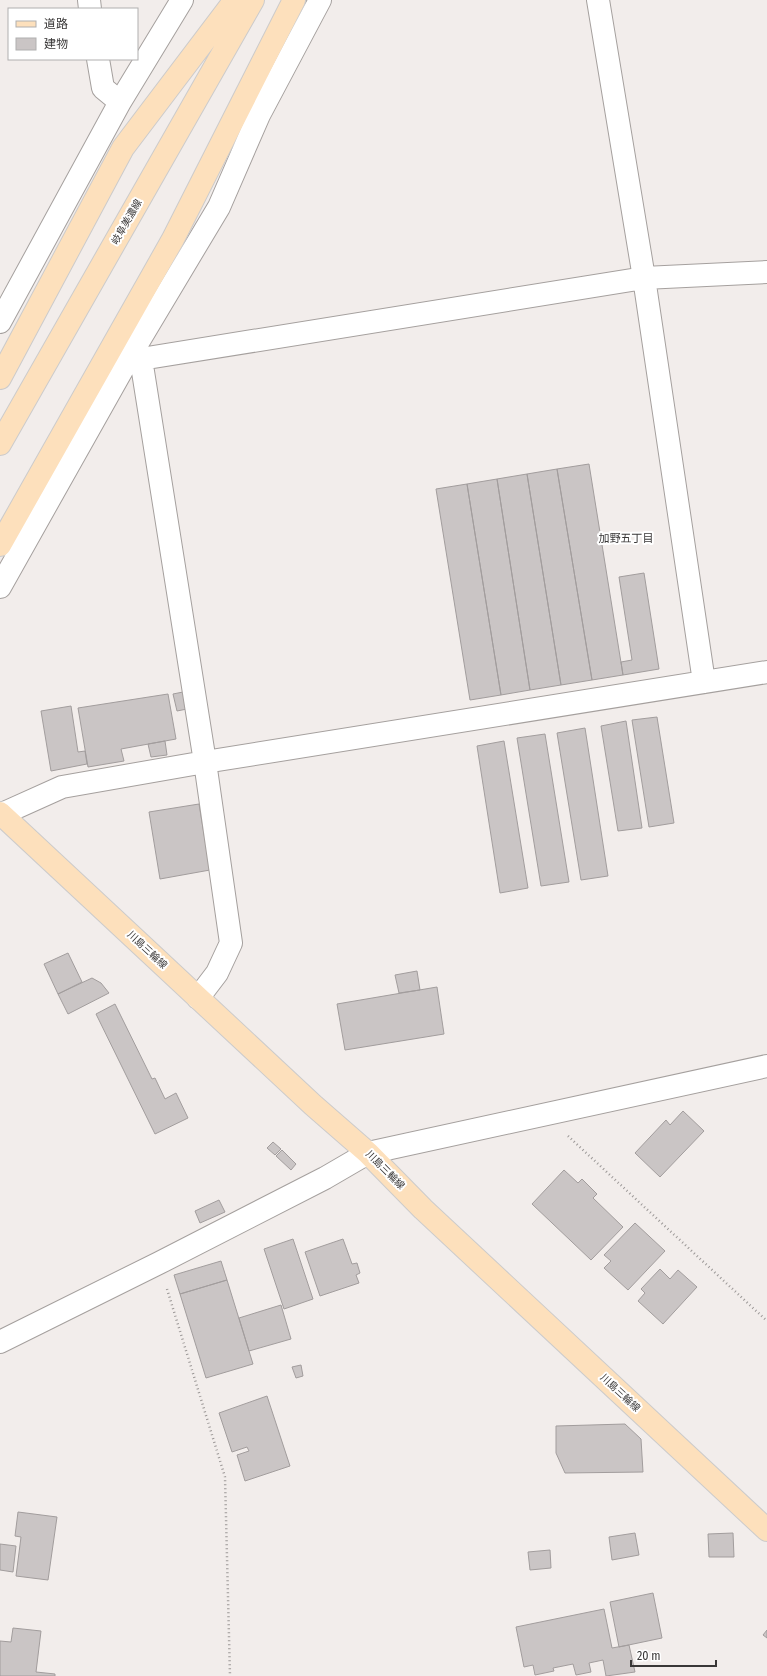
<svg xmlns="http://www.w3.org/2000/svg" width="767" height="1676" viewBox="0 0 767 1676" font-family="'Fira Sans Condensed','Noto Sans JP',sans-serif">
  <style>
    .building { fill: #cac5c5; stroke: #a29d9d }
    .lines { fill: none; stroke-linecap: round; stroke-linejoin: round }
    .minor-casing { stroke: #a5a09e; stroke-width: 24 }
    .major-casing { stroke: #cccbcb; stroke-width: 24 }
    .path { stroke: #9c9897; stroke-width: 2.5; stroke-dasharray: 1 3; stroke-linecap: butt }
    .minor { stroke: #fff; stroke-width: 22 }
    .major { stroke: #fde0bc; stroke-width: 22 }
    .labels { text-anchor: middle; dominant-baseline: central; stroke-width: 4; stroke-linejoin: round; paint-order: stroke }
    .street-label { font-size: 10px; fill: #393737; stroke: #fff }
    .neighbourhood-label { font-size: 11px; fill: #393737; stroke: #fff }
  </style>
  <rect width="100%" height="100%" fill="#f2edeb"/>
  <path class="building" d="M589,464L623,675L592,680L557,469Z
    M557,469L592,680L561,685L527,474Z
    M527,474L561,685L530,690L497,479Z
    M497,479L530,690L501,695L467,484Z
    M467,484L501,695L470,700L436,489Z
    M644,573L659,669L623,675L621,662L632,660L619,577Z
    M183,692L187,709L177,711L173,694Z
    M168,694L176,739L121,749L124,761L88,767L78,708Z
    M71,706L78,752L85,751L87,764L51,771L41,711Z
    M657,717L674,823L649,827L632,720Z
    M626,721L642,828L618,831L601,726Z
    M585,728L608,876L581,880L557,733Z
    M545,734L569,882L541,886L517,738Z
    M165,741L167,755L151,757L148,744Z
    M504,741L528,888L500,893L477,746Z
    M199,804L210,870L160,879L149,812Z
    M68,953L82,982L58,994L44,964Z
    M417,971L420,990L399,993L395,975Z
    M92,978L101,983L109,993L68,1014L58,994Z
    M437,987L444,1034L345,1050L337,1004Z
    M115,1004L152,1079L155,1078L165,1099L176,1093L188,1118L155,1134L96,1014Z
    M683,1111L704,1131L660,1177L635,1153L666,1120L670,1125Z
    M273,1142L281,1149L275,1155L267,1148Z
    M282,1150L296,1164L291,1170L276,1156Z
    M564,1170L578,1183L582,1179L597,1194L593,1198L623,1227L591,1260L532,1204Z
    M219,1200L225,1212L200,1223L195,1211Z
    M635,1223L665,1251L628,1290L604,1268L611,1261L604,1255Z
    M293,1239L313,1299L284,1309L264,1249Z
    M343,1239L352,1264L357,1263L360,1273L356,1275L359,1283L320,1296L305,1252Z
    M221,1261L227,1280L180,1294L174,1275Z
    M660,1269L670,1279L678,1270L697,1287L663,1324L638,1301L645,1293L641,1289Z
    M227,1280L253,1364L206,1378L180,1294Z
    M281,1305L291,1339L249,1351L239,1318Z
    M301,1365L303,1376L296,1378L292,1367Z
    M267,1396L290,1466L245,1481L237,1455L249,1451L247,1447L232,1452L219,1413Z
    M625,1424L641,1439L643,1472L565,1473L556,1453V1426Z
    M18,1512L57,1517L48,1580L16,1576L21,1537L15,1536Z
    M635,1533L639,1555L612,1560L609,1537Z
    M733,1533L734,1557H709L708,1534Z
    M0,1544L16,1546L13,1572L0,1570Z
    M550,1550L551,1568L530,1570L528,1552Z
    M653,1593L662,1638L619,1647L610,1602Z
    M604,1609L612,1648L629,1645L635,1672L606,1676L603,1660L589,1663L591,1672L576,1675L573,1664L553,1668L554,1671L535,1675L533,1665L524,1667L516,1627Z
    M13,1628L41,1631L36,1672L55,1674V1676H0V1641L11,1642Z
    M767,1630V1638L763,1635Z"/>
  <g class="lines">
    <defs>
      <path id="minor" d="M89,0L90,9
        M598,0L644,278L704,682
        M98,59L103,88L120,102
        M0,322L120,102L182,0
        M131,354L141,359L644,278L767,272
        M141,359L205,762L231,943L217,973L198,998
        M0,587L131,354L219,207L259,115L320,0
        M2,814L62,787L205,762L767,672
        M0,1342L159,1263L325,1178L368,1153L767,1066"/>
      <path id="major" d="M0,378L123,148L235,0
        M0,444L253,0
        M0,545L173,239L294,0
        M0,813L313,1105L368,1153L423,1209L767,1530"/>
    </defs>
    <use href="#minor" class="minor-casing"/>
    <use href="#major" class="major-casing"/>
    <path class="path" d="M568,1136L767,1321
      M167,1289L225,1477L230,1676"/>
    <use href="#minor" class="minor"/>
    <use href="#major" class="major"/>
  </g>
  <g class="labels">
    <g class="street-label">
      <text transform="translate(127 222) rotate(-60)">岐阜美濃線</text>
      <text transform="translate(147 950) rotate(43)">川島三輪線</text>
      <text transform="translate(385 1170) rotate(45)">川島三輪線</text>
      <text transform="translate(620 1393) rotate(43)">川島三輪線</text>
    </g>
    <g class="neighbourhood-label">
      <text x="626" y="538">加野五丁目</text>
    </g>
  </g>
  <rect x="8" y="8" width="130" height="52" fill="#ffffff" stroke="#b0afaf"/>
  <rect x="16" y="21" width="20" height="6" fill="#fde0bc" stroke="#b0afaf"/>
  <text x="44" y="28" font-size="12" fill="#393737">道路</text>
  <rect x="16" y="38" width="20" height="12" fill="#cac5c5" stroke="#b0afaf"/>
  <text x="44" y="48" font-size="12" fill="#393737">建物</text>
  <path d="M631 1660v6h85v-6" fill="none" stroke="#393737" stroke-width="2"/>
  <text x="637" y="1660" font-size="12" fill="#393737" stroke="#ffffff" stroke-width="3" paint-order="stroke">20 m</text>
</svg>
